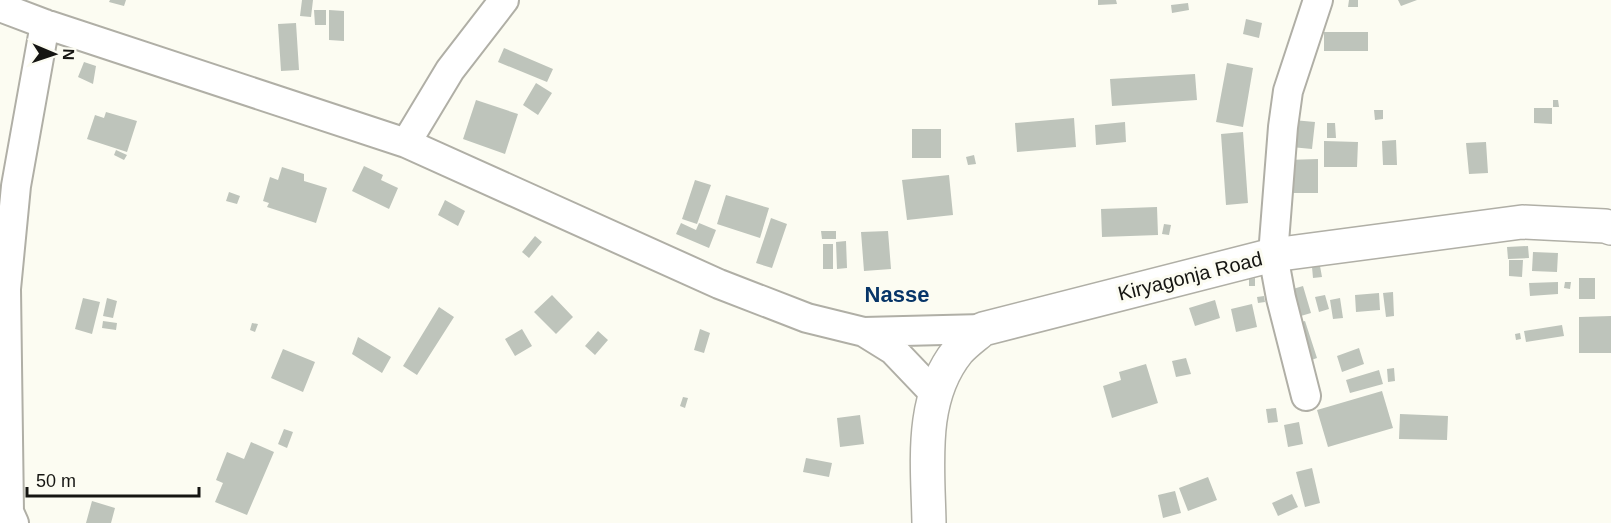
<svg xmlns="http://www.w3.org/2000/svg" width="1611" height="523" viewBox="0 0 1611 523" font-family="Helvetica,sans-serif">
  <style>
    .building { fill: #bec4bb }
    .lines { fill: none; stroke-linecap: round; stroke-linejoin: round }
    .minor-casing { stroke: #b0afa6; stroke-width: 32 }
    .tertiary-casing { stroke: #b0afa6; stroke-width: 36 }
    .minor { stroke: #fff; stroke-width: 28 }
    .tertiary { stroke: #fff; stroke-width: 33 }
    .labels { text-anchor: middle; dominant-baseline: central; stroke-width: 6; stroke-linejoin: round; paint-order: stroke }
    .street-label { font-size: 20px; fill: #151512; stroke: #fcfcf2 }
    .quarter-label { font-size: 22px; font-weight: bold; fill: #073568; stroke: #fcfcf2 }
  </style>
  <rect width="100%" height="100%" fill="#fcfcf2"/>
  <path class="building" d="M110,0H126L124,6L109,2Z
    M302,0H313L311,17L300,16Z
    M1098,0H1116L1117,4L1098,5Z
    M1349,0H1358V7H1348Z
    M1398,0H1417L1401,6Z
    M1188,3L1189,10L1172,13L1171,5Z
    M314,10H326V25H315Z
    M329,10L344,11V41L329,40Z
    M1246,19L1262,23L1259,38L1243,34Z
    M296,23L299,70L281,71L278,24Z
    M1324,32H1368V51H1324Z
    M504,48L553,69L547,82L498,62Z
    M84,62L96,66L93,84L78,77Z
    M1227,63L1253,68L1243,127L1216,122Z
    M1195,74L1197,100L1112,106L1110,79Z
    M536,83L552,93L538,115L523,105Z
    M476,100L518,114L505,154L463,139Z
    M1553,100H1558L1559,107H1553Z
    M1534,108H1552V124L1534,123Z
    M1374,110H1383V119L1375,120Z
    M106,112L137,121L127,152L87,139L95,115L104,118Z
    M1074,118L1076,147L1017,152L1015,123Z
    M1293,120L1315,122L1312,149L1291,147Z
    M1125,122L1126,142L1096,145L1095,125Z
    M1327,123H1335L1336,138H1327Z
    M912,129H941V158H912Z
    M1243,132L1248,203L1226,205L1221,134Z
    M1396,140L1397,165H1383L1382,141Z
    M1324,141L1358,142L1357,167H1324Z
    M1486,142L1488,173L1469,174L1466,143Z
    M116,150L127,155L124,160L114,155Z
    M974,155L976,164L968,165L966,157Z
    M1318,159V193H1287L1286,160Z
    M364,166L383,175L381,180L398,188L389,209L352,191Z
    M282,167L304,174V181L327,188L316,223L267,207L269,203L263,201L270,177L278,180Z
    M949,175L953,215L907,220L902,180Z
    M695,180L711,185L697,224L682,219Z
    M229,192L240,196L237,204L226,201Z
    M726,195L769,208L760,238L717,224Z
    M445,200L465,211L458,226L438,215Z
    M1157,207L1158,235L1102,237L1101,209Z
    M771,218L787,224L772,268L756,263Z
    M681,223L696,230L699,223L716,230L709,248L676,234Z
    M1164,224L1171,225L1169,235L1162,234Z
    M821,231H836V239H822Z
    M888,231L891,269L864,271L861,232Z
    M535,236L542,242L529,258L522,252Z
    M846,241L847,268L837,269L836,242Z
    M823,244H833V269H823Z
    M1528,246L1529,258L1508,259L1507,247Z
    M1533,252L1558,253L1557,272L1532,271Z
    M1509,260H1523L1522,277L1509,276Z
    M1320,266L1322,277L1313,278L1312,267Z
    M1255,278V286H1249V279Z
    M1579,278H1595V299H1579Z
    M1558,282V294L1530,296L1529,283Z
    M1565,282H1571L1570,289L1564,288Z
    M1303,286L1311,313L1294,318L1286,291Z
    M1393,292L1394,316L1386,317L1383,293Z
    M1379,293L1380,310L1356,312L1355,295Z
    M552,295L573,317L556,334L534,312Z
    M1325,295L1329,309L1319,312L1315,297Z
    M1264,296L1265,302L1258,303L1257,297Z
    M83,298L100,302L92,334L75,329Z
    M107,298L117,301L113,318L103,316Z
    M1340,298L1343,318L1333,319L1330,300Z
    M1215,300L1220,318L1195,326L1189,308Z
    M1252,304L1257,327L1236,332L1231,309Z
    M439,307L454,317L417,375L403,366Z
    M1611,316V353H1579V317Z
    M103,321L117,323L116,330L102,328Z
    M1305,321L1317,358L1306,362L1294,324Z
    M252,323L258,324L255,332L250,330Z
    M1562,325L1564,336L1526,342L1524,331Z
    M522,329L532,346L515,356L505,339Z
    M700,329L710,333L704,353L694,350Z
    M598,331L608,340L595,355L585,346Z
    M1520,333L1521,339L1516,340L1515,334Z
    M358,337L391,357L382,373L352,354Z
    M1359,348L1364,364L1342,372L1337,356Z
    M283,349L315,362L303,392L271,378Z
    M1186,358L1191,374L1176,377L1172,361Z
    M1146,364L1158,403L1112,418L1103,386L1121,380L1119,372Z
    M1394,368L1395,381L1388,382L1387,369Z
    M1379,370L1383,384L1350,393L1346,380Z
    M1382,391L1393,428L1328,447L1317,410Z
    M683,397L688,398L685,408L680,406Z
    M1276,408L1278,422L1268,423L1266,409Z
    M1400,414L1448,416L1447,440L1399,439Z
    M860,415L864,444L840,447L837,418Z
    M1299,422L1303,444L1288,447L1284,425Z
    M284,429L293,432L287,448L278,444Z
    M251,442L274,452L247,515L215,502L223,483L216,480L227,452L244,459Z
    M806,458L832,463L829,477L803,472Z
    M1312,468L1320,503L1305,507L1296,472Z
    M1208,477L1217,500L1188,511L1179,488Z
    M1175,491L1181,513L1163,518L1158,495Z
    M1292,494L1298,507L1278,516L1272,503Z
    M92,501L115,508L111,523H86Z"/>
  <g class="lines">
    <defs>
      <path id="minor" d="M0,7L45,24L406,143L719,284L807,318L864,332L893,350L935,394
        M406,143L450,70L504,0
        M864,332L983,329
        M1306,396L1281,298L1273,255L1283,127L1288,91L1318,0
        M14,523L9,512L6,289L16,186L45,24"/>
      <path id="tertiary" d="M929,523C928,465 919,399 958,351C965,343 975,336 983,329L1273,255L1522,222L1605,226L1611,228"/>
    </defs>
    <use href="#minor" class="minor-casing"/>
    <use href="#tertiary" class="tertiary-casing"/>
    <use href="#minor" class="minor"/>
    <use href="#tertiary" class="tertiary"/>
  </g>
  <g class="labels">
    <g class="street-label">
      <text transform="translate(1190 276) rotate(-14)">Kiryagonja Road</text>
    </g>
    <g class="quarter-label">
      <text x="897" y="294">Nasse</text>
    </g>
  </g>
  <g transform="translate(54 54) rotate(92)" stroke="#fcfcf2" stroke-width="4.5" paint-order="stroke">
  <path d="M0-4.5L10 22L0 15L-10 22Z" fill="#151512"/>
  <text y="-9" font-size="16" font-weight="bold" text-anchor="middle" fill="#151512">N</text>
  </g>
  <path d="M27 487v9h172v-9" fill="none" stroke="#151512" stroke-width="3"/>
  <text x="36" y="487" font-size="18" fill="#151512" stroke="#fcfcf2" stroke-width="4.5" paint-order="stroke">50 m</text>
</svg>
